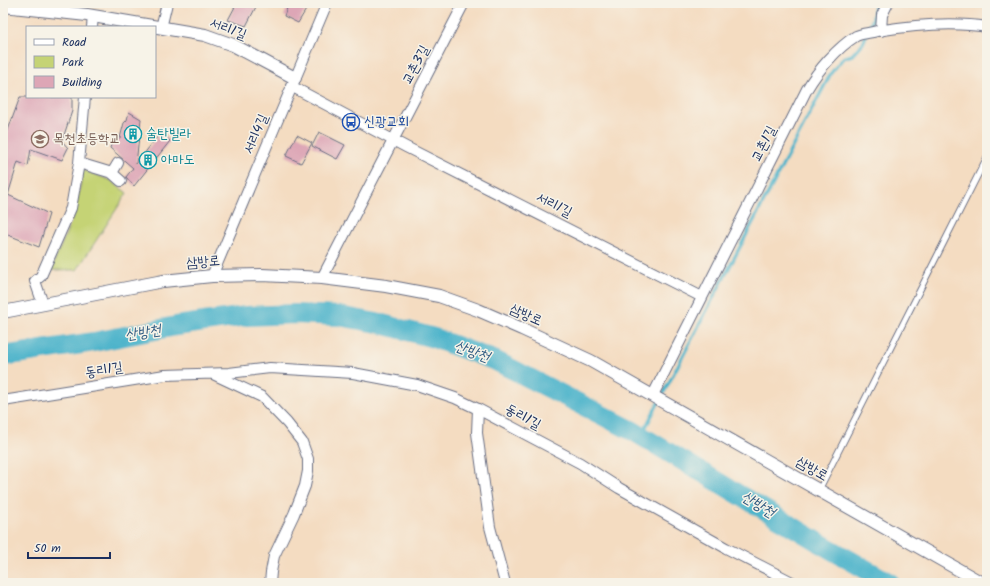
<svg xmlns="http://www.w3.org/2000/svg" width="990" height="586" viewBox="0 0 990 586" font-family="Kalam,'Poor Story',sans-serif">
  <style>
    .green { fill: #c5d375; stroke: #70816a }
    .lines { fill: none; stroke-linecap: round; stroke-linejoin: round }
    .stream { stroke: #4db4cb; stroke-width: 3.5 }
    .river { stroke: #4db4cb; stroke-width: 20 }
    .building { fill: #dda6b6 }
    .service-casing { stroke: #676c81; stroke-width: 7 }
    .minor-casing { stroke: #676c81; stroke-width: 12 }
    .tertiary-casing { stroke: #676c81; stroke-width: 14 }
    .service { stroke: #fff; stroke-width: 5 }
    .minor { stroke: #fff; stroke-width: 10 }
    .tertiary { stroke: #fff; stroke-width: 12 }
    .labels { text-anchor: middle; dominant-baseline: central; stroke-width: 3; stroke-linejoin: round; paint-order: stroke }
    .street-label { font-size: 14px; fill: #1b2f5e; stroke: #f7f3e8 }
    .transit-label { font-size: 14px; fill: #164399; stroke: #f7f3e8; text-anchor: start }
    .culture-label { font-size: 14px; fill: #0d838f; stroke: #f7f3e8; text-anchor: start }
    .education-label { font-size: 14px; fill: #785e54; stroke: #f7f3e8; text-anchor: start }
    .water-label { font-size: 15px; font-style: italic; fill: #2a577f; stroke: #f7f3e8 }
  </style>
  <rect width="100%" height="100%" fill="#f7f3e8"/>
  <filter id="ink" filterUnits="userSpaceOnUse"><feTurbulence type="fractalNoise" baseFrequency=".025" numOctaves="2"/><feDisplacementMap in="SourceGraphic" scale="8" xChannelSelector="R" yChannelSelector="G"/><feConvolveMatrix kernelMatrix="1 2 1 2 8 2 1 2 1" color-interpolation-filters="sRGB"/></filter>
  <filter id="wash" filterUnits="userSpaceOnUse"><feTurbulence type="fractalNoise" baseFrequency=".012" numOctaves="4" result="noise"/><feDisplacementMap in="SourceGraphic" scale="16" xChannelSelector="R" yChannelSelector="G"/><feGaussianBlur stdDeviation="0.9" result="paint"/><feColorMatrix in="noise" values="0 0 0 0 0 0 0 0 0 0 0 0 0 0 0 0 0 1.4 0 .05"/><feComposite in="paint" operator="in"/></filter>
  <g filter="url(#wash)">
    <rect width="100%" height="100%" fill="#f4dcc1"/>
    <path class="green" d="M83,170L110,180L127,193L77,270H51L76,209Z"/>
    <g class="lines">
      <path class="stream" d="M641,436L831,73L843,58L852,55L863,43L873,18L875,3"/>
      <path class="river" d="M3,356L94,342L176,326L246,316L295,314L339,316L382,324L434,338L496,361L633,431L830,549L890,583"/>
    </g>
    <g id="blocks">
      <path class="building" d="M237,3H258L246,26L228,20Z
        M289,3H310L298,23L284,16Z
        M20,97H72V111L62,141L68,148L62,160L31,149L28,166L18,162L8,195L49,214L39,247L3,233V144Z
        M129,112L141,119L136,164L161,132L170,141L134,186L126,177L133,168L110,148L114,137L120,138L124,123L127,120Z
        M319,132L345,145L337,159L312,146Z
        M297,135L312,143L301,163L286,156Z"/>
    </g>
  </g>
  <g filter="url(#ink)">
    <use href="#blocks" fill-opacity="0" stroke="#676c81" stroke-width="1"/>
    <g class="lines">
      <defs>
        <path id="service" d="M819,490L987,157"/>
        <path id="minor" d="M92,27L93,16
          M161,28L167,3
          M881,31L882,15L888,3
          M291,86L406,147L702,297
          M79,163L112,173L121,181
          M112,173L118,163
          M212,276L327,3
          M322,278L464,3
          M43,304L35,281L41,276L71,208L79,163L85,97
          M213,374L262,397L287,423L302,442L308,459V471L305,486L294,514L274,556L271,572L270,583
          M653,395L807,89C818,70 837,48 856,36C862,33 871,33 877,31C913,25 951,21 987,27
          M3,401L165,375L229,373L270,368L353,373L417,385L455,398L478,409L580,463L619,488L726,548L794,583
          M478,409L477,433L490,527L505,583"/>
        <path id="tertiary" d="M3,6L87,15L205,35L233,45L295,78
          M3,312L163,281L212,276L262,275L322,278L386,286L439,296L478,310L522,329L591,361L982,583"/>
      </defs>
      <use href="#service" class="service-casing"/>
      <use href="#minor" class="minor-casing"/>
      <use href="#tertiary" class="tertiary-casing"/>
      <use href="#service" class="service"/>
      <use href="#minor" class="minor"/>
      <use href="#tertiary" class="tertiary"/>
    </g>
  </g>
  <defs>
    <symbol id="bus-ring" viewBox="-11 -11 22 22"><circle r="9.5" fill="#f7f3e8" stroke="#1a4fb4" stroke-width="1.5"/><path d="M-5-6H5V4H4V6H2V4H-2V6H-4V4H-5ZM-3.5-4V0h7V-4ZM-3.5 1.2v1.5H-2V1.2ZM2 1.2v1.5H3.5V1.2Z" fill="#1a4fb4"/></symbol>
    <symbol id="building-ring" viewBox="-11 -11 22 22"><circle r="9.5" fill="#f7f3e8" stroke="#0f9aa8" stroke-width="1.5"/><path d="M-4-6H4V6H1V3H-1V6H-4ZM-2.5-4.3h1.7v1.8h-1.7ZM.8-4.3h1.7v1.8H.8ZM-2.5-1h1.7V.8h-1.7ZM.8-1h1.7V.8H.8Z" fill="#0f9aa8"/></symbol>
    <symbol id="school-ring" viewBox="-11 -11 22 22"><circle r="9.5" fill="#f7f3e8" stroke="#8d6e63" stroke-width="1.5"/><path d="M0-5L7-2L0 1L-7-2ZM-4 1L0 2.5L4 1V4Q0 6-4 4Z" fill="#8d6e63"/></symbol>
  </defs>
  <g fill-rule="evenodd">
    <use href="#bus-ring" x="341" y="112" width="20" height="20"/>
    <use href="#building-ring" x="123" y="124" width="20" height="20"/>
    <use href="#school-ring" x="30" y="129" width="20" height="20"/>
    <use href="#building-ring" x="138" y="150" width="20" height="20"/>
  </g>
  <g class="labels">
    <g class="street-label">
      <text transform="translate(228 29) rotate(21)">서리1길</text>
      <text transform="translate(416 65) rotate(-62)">교촌3길</text>
      <text transform="translate(256 134) rotate(-67)">서리4길</text>
      <text transform="translate(764 144) rotate(-63)">교촌1길</text>
      <text transform="translate(554 205) rotate(27)">서리1길</text>
      <text transform="translate(203 262) rotate(-4)">삼방로</text>
      <text transform="translate(526 315) rotate(24)">삼방로</text>
      <text transform="translate(104 370) rotate(-9)">동리1길</text>
      <text transform="translate(523 417) rotate(28)">동리1길</text>
      <text transform="translate(812 469) rotate(30)">삼방로</text>
    </g>
    <g class="transit-label">
      <text x="364" y="122">신광교회</text>
    </g>
    <g class="culture-label">
      <text x="146" y="134">술탄빌라</text>
      <text x="161" y="160">아마도</text>
    </g>
    <g class="education-label">
      <text x="53" y="139">목천초등학교</text>
    </g>
    <g class="water-label">
      <text transform="translate(143 333) rotate(-9)">산방천</text>
      <text transform="translate(472 352) rotate(20)">산방천</text>
      <text transform="translate(758 505) rotate(31)">산방천</text>
    </g>
  </g>
  <rect width="990" height="586" fill="none" stroke="#f7f3e8" stroke-width="16"/>
  <rect x="26" y="26" width="130" height="72" fill="#f7f3e8" stroke="#9fa5b1"/>
  <rect x="34" y="39" width="20" height="6" fill="#ffffff" stroke="#9fa5b1"/>
  <text x="62" y="46" font-size="12" fill="#1b2f5e">Road</text>
  <rect x="34" y="56" width="20" height="12" fill="#c5d375" stroke="#9fa5b1"/>
  <text x="62" y="66" font-size="12" fill="#1b2f5e">Park</text>
  <rect x="34" y="76" width="20" height="12" fill="#dda6b6" stroke="#9fa5b1"/>
  <text x="62" y="86" font-size="12" fill="#1b2f5e">Building</text>
  <path d="M28 552v6h82v-6" fill="none" stroke="#1b2f5e" stroke-width="2"/>
  <text x="34" y="552" font-size="12" fill="#1b2f5e" stroke="#f7f3e8" stroke-width="3" paint-order="stroke">50 m</text>
</svg>
